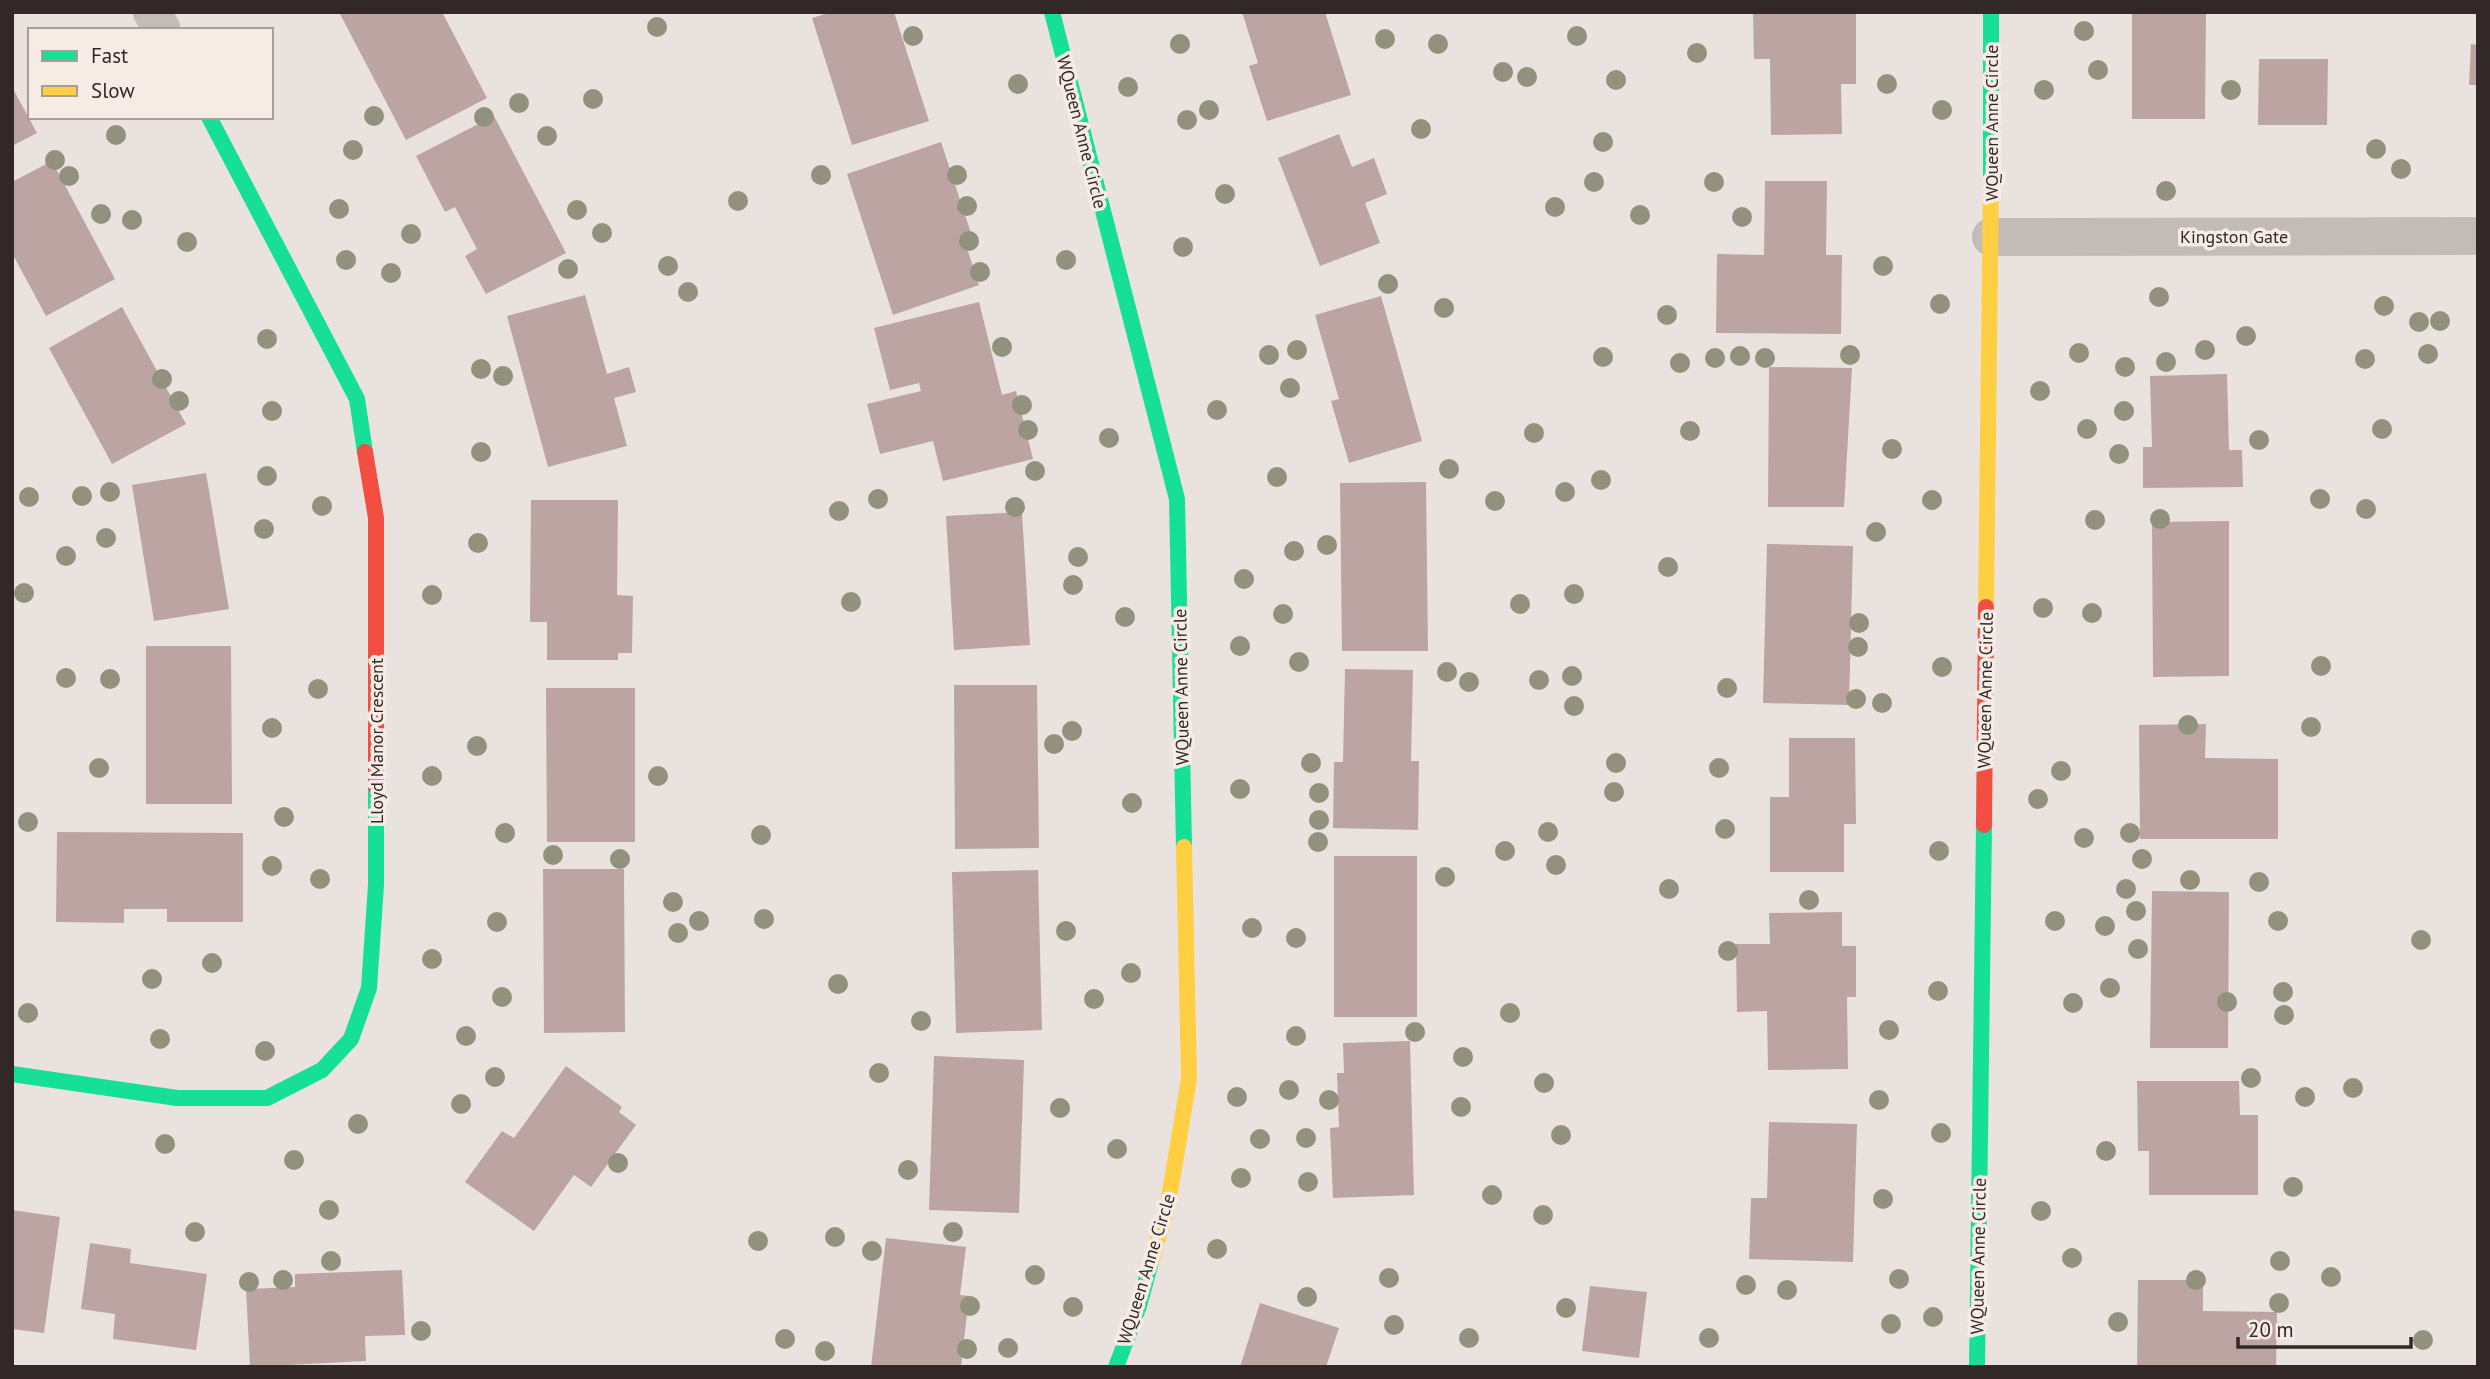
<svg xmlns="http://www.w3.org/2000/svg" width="2490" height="1379" viewBox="0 0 2490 1379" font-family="'PT Sans',sans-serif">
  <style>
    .building { fill: #bca4a2 }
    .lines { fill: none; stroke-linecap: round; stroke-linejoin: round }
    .street { stroke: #c2bbb8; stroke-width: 38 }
    .fast { stroke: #16e098; stroke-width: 16 }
    .slow { stroke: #ffcf43; stroke-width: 16 }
    .jam { stroke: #f24e42; stroke-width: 16 }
    .tree { fill: #91917d }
    .labels { text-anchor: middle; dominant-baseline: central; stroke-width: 7; stroke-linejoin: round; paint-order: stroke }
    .street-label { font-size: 18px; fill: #322827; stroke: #f7ece5 }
  </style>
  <rect width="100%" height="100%" fill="#eae2df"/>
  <path class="building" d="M339,12H442L487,98L406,140Z
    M832,12H894L929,121L852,145L812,18Z
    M1242,12H1325L1351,95L1267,121L1249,66L1258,63Z
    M1753,12H1856V84H1841L1842,134L1771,135L1770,59H1754Z
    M2132,12H2206L2205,119H2132Z
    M2471,44L2478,45V85H2469Z
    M2259,59H2328L2327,125H2258Z
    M12,87L37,133L12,146Z
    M494,116L566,253L486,294L465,256L477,249L455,207L445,212L416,156Z
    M1339,134L1352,167L1374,158L1387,194L1365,203L1380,243L1320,266L1278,158Z
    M941,142L971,233L963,236L979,285L893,315L847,174Z
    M52,161L115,279L46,316L12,253V182Z
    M1765,181H1827L1826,255H1842L1841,334L1716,333L1717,254L1764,255Z
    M585,295L607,374L629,367L636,392L614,398L627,446L548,467L507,316Z
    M1381,296L1422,441L1349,463L1331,401L1339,399L1315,315Z
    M979,302L1002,395L1016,391L1033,459L943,481L933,441L880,454L867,404L921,391L919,383L890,390L874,328Z
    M122,307L186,424L112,464L49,348Z
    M1769,367L1852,368L1844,507H1768Z
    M2227,374L2229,450H2242L2243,487L2143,488V447H2152L2150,376Z
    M206,473L229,609L154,621L132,485Z
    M1426,482L1428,651H1342L1340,483Z
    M531,500H618L617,595L633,596L632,653H618V660H547V622H530Z
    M1022,512L1030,645L954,650L946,516Z
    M2229,521V676L2153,677L2152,522Z
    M1767,544L1853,546L1849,705L1763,703Z
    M146,646H231L232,804H146Z
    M1345,669L1413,670L1411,761H1419L1418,830L1333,828L1334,762H1343Z
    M954,685H1037L1039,848L955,849Z
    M546,688H635V842H547Z
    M2206,724L2205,758L2278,759V839H2140L2139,725Z
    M1789,738H1855L1856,824H1844V872H1770V797H1789Z
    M57,832L243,833V922H167V909H124V923L56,922Z
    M1334,856H1417V1017H1334Z
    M543,869H624L625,1032L544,1033Z
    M1038,870L1042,1030L956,1033L952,872Z
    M2152,891L2229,892L2228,1048H2150Z
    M1842,912V946H1856V997H1847L1848,1069L1768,1070L1767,1011L1737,1012L1736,944H1770L1769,913Z
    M1410,1041L1414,1195L1333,1198L1330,1128L1339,1127L1337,1073H1344L1343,1043Z
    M934,1056L1024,1060L1019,1213L929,1210Z
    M566,1066L622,1107L619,1112L636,1125L591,1187L574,1175L534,1231L465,1182L502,1131L514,1138Z
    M2137,1081H2239L2240,1115H2258V1195H2149V1151H2138Z
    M1769,1122L1857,1124L1853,1262L1749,1259L1751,1198H1767Z
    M12,1210L60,1217L44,1333L12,1329Z
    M886,1238L966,1247L960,1295L969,1296L961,1367H871Z
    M90,1243L131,1249L130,1263L207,1274L196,1350L113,1339L115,1314L81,1309Z
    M402,1270L405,1335L365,1336L366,1361L250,1367L246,1289L295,1287V1274Z
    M2138,1280H2203V1311L2277,1312L2276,1367H2137Z
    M1590,1286L1647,1292L1639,1358L1582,1351Z
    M1260,1303L1339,1328L1326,1367H1240Z"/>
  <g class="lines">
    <path class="street" d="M152,12L162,30
      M1991,237L2478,236"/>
    <path class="fast" d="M1052,12L1177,499L1184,847
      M1991,12V179
      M209,117L357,399L365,452
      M12,1074L177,1098H267L322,1070L351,1039L369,988L376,885V787
      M1116,1367L1139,1306L1151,1262
      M1977,1367L1984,825"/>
    <path class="slow" d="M1986,607L1991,179
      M1151,1262L1168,1204L1189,1079L1184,847"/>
    <path class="jam" d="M365,452L376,518V787
      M1984,825L1986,607"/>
  </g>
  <g class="tree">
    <circle cx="657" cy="27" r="10"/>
    <circle cx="2084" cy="31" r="10"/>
    <circle cx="913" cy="36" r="10"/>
    <circle cx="1577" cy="36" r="10"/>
    <circle cx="1385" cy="39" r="10"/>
    <circle cx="1180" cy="44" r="10"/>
    <circle cx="1438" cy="44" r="10"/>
    <circle cx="1697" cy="53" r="10"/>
    <circle cx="2098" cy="70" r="10"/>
    <circle cx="1503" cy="72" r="10"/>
    <circle cx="1527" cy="77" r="10"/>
    <circle cx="1616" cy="80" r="10"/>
    <circle cx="1018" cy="84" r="10"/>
    <circle cx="1887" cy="84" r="10"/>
    <circle cx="1128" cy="87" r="10"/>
    <circle cx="2044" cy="90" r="10"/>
    <circle cx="2231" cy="90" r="10"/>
    <circle cx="593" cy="99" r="10"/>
    <circle cx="519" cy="103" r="10"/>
    <circle cx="1209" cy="110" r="10"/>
    <circle cx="1942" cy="110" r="10"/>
    <circle cx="374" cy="116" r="10"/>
    <circle cx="484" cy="117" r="10"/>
    <circle cx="1187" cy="120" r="10"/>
    <circle cx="1421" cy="129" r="10"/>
    <circle cx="116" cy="135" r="10"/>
    <circle cx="547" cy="136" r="10"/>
    <circle cx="1603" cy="142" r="10"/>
    <circle cx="2376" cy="149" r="10"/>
    <circle cx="353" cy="150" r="10"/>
    <circle cx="55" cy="160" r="10"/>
    <circle cx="2401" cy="169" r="10"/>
    <circle cx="821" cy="175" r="10"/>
    <circle cx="957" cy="175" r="10"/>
    <circle cx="69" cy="176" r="10"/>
    <circle cx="1594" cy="182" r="10"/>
    <circle cx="1714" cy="182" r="10"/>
    <circle cx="2166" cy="191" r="10"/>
    <circle cx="1225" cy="194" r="10"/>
    <circle cx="738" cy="201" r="10"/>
    <circle cx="967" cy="206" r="10"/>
    <circle cx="1555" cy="207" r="10"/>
    <circle cx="339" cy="209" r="10"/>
    <circle cx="577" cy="210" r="10"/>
    <circle cx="101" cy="214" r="10"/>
    <circle cx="1640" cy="215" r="10"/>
    <circle cx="1742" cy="217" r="10"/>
    <circle cx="132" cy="220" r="10"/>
    <circle cx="602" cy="233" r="10"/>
    <circle cx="411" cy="234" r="10"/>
    <circle cx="969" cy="241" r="10"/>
    <circle cx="187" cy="242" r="10"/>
    <circle cx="1183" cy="247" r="10"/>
    <circle cx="346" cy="260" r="10"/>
    <circle cx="1066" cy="260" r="10"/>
    <circle cx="668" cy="266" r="10"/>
    <circle cx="1883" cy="266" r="10"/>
    <circle cx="568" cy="269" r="10"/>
    <circle cx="980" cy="272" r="10"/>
    <circle cx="391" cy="273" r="10"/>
    <circle cx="1388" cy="284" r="10"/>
    <circle cx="688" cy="292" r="10"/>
    <circle cx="2159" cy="297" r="10"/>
    <circle cx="1940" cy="304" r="10"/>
    <circle cx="2384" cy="306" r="10"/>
    <circle cx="1444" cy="308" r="10"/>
    <circle cx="1667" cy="315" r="10"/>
    <circle cx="2440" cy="321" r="10"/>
    <circle cx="2419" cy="322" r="10"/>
    <circle cx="2246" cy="336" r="10"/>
    <circle cx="267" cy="339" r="10"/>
    <circle cx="1002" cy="347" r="10"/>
    <circle cx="1297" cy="350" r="10"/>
    <circle cx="2205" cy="350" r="10"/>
    <circle cx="2079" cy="353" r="10"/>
    <circle cx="2428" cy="354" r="10"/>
    <circle cx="1269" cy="355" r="10"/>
    <circle cx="1850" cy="355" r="10"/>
    <circle cx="1740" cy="356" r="10"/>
    <circle cx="1603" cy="357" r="10"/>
    <circle cx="1715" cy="358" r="10"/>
    <circle cx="1765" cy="358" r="10"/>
    <circle cx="2365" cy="359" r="10"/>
    <circle cx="2166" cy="362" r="10"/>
    <circle cx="1680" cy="363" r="10"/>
    <circle cx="2125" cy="367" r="10"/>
    <circle cx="481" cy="369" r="10"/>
    <circle cx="503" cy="376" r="10"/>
    <circle cx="162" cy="379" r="10"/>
    <circle cx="1290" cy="388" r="10"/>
    <circle cx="2040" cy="391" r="10"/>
    <circle cx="179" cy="401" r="10"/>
    <circle cx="1022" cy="405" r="10"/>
    <circle cx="1217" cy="410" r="10"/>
    <circle cx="272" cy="411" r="10"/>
    <circle cx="2124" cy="411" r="10"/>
    <circle cx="2087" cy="429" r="10"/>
    <circle cx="2382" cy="429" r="10"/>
    <circle cx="1028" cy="430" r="10"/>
    <circle cx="1690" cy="431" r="10"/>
    <circle cx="1534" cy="433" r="10"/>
    <circle cx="1109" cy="438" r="10"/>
    <circle cx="2259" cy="440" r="10"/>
    <circle cx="1892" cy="449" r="10"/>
    <circle cx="481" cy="452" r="10"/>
    <circle cx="2119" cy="454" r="10"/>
    <circle cx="1449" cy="469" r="10"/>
    <circle cx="1035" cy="471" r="10"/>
    <circle cx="267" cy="476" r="10"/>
    <circle cx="1277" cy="477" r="10"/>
    <circle cx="1601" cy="480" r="10"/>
    <circle cx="110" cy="492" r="10"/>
    <circle cx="1565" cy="492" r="10"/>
    <circle cx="82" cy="496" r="10"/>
    <circle cx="29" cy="497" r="10"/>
    <circle cx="878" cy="499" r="10"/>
    <circle cx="2320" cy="499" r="10"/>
    <circle cx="1932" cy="500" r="10"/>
    <circle cx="1495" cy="501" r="10"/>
    <circle cx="322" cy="506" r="10"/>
    <circle cx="1015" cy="507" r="10"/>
    <circle cx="2366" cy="509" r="10"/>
    <circle cx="839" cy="511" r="10"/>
    <circle cx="2160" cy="519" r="10"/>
    <circle cx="2095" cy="520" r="10"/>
    <circle cx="264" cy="529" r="10"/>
    <circle cx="1876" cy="532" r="10"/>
    <circle cx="106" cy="538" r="10"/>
    <circle cx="478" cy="543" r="10"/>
    <circle cx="1327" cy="545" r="10"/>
    <circle cx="1294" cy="551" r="10"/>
    <circle cx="66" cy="556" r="10"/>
    <circle cx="1078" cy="557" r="10"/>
    <circle cx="1668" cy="567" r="10"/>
    <circle cx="1244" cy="579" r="10"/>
    <circle cx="1073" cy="585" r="10"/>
    <circle cx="24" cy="593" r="10"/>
    <circle cx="1574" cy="594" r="10"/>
    <circle cx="432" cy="595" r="10"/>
    <circle cx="851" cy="602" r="10"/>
    <circle cx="1520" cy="604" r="10"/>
    <circle cx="2043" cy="608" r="10"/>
    <circle cx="2092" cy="613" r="10"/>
    <circle cx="1283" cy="614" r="10"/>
    <circle cx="1125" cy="617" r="10"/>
    <circle cx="1859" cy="623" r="10"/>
    <circle cx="1240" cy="646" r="10"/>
    <circle cx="1858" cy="647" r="10"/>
    <circle cx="1299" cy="662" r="10"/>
    <circle cx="2321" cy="666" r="10"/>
    <circle cx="1942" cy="667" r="10"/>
    <circle cx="1447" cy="672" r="10"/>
    <circle cx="1572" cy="676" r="10"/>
    <circle cx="66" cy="678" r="10"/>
    <circle cx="110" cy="679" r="10"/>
    <circle cx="1539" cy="680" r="10"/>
    <circle cx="1469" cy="682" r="10"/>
    <circle cx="1727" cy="688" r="10"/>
    <circle cx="318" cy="689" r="10"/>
    <circle cx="1856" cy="699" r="10"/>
    <circle cx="1882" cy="703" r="10"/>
    <circle cx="1574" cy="706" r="10"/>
    <circle cx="2188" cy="725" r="10"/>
    <circle cx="2311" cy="727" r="10"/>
    <circle cx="272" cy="728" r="10"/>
    <circle cx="1072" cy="731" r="10"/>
    <circle cx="1054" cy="744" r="10"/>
    <circle cx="477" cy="746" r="10"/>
    <circle cx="1311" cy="763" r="10"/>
    <circle cx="1616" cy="763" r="10"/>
    <circle cx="99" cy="768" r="10"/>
    <circle cx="1719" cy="768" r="10"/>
    <circle cx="2061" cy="771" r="10"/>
    <circle cx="432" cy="776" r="10"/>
    <circle cx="658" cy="776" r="10"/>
    <circle cx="1240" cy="789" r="10"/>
    <circle cx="1614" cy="792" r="10"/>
    <circle cx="1319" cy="793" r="10"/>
    <circle cx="2038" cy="799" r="10"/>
    <circle cx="1132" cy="803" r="10"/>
    <circle cx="284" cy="817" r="10"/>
    <circle cx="1319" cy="820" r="10"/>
    <circle cx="28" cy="822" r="10"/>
    <circle cx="1725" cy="829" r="10"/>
    <circle cx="1548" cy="832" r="10"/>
    <circle cx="505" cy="833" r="10"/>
    <circle cx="2130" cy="833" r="10"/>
    <circle cx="761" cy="835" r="10"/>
    <circle cx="2084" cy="838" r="10"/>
    <circle cx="1318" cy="842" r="10"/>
    <circle cx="1505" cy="851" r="10"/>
    <circle cx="1939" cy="851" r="10"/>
    <circle cx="553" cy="855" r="10"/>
    <circle cx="620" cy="859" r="10"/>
    <circle cx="2142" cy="859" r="10"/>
    <circle cx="1556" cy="865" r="10"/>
    <circle cx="272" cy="866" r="10"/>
    <circle cx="1445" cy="877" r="10"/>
    <circle cx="320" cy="879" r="10"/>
    <circle cx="2190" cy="880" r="10"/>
    <circle cx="2259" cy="882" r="10"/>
    <circle cx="1669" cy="889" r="10"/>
    <circle cx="2126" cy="889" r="10"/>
    <circle cx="1809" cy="900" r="10"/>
    <circle cx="673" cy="902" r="10"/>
    <circle cx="2136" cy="911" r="10"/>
    <circle cx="764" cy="919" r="10"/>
    <circle cx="699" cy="921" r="10"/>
    <circle cx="2055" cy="921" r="10"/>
    <circle cx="2278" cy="921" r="10"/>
    <circle cx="497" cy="922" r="10"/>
    <circle cx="2105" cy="926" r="10"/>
    <circle cx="1252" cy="928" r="10"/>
    <circle cx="1066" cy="931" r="10"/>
    <circle cx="678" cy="933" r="10"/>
    <circle cx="1296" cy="938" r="10"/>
    <circle cx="2421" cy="940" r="10"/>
    <circle cx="2138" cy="949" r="10"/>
    <circle cx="1728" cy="951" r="10"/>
    <circle cx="432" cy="959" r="10"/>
    <circle cx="212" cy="963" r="10"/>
    <circle cx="1131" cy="973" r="10"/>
    <circle cx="152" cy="979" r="10"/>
    <circle cx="838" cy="984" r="10"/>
    <circle cx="2110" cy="988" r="10"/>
    <circle cx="1938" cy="991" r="10"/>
    <circle cx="2283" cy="992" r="10"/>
    <circle cx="502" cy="997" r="10"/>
    <circle cx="1094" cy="999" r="10"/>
    <circle cx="2227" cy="1002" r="10"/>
    <circle cx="2073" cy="1003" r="10"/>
    <circle cx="28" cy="1013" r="10"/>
    <circle cx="1510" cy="1013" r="10"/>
    <circle cx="2284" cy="1015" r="10"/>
    <circle cx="921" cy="1021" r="10"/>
    <circle cx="1889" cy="1030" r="10"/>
    <circle cx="1415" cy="1032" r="10"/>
    <circle cx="466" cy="1036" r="10"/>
    <circle cx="1296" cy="1036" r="10"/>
    <circle cx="160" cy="1039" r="10"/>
    <circle cx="265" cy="1051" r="10"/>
    <circle cx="1463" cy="1057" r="10"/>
    <circle cx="879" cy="1073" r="10"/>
    <circle cx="495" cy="1077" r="10"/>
    <circle cx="2251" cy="1078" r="10"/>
    <circle cx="1544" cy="1083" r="10"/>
    <circle cx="2353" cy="1088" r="10"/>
    <circle cx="1289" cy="1090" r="10"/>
    <circle cx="1237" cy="1097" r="10"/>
    <circle cx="2305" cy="1097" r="10"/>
    <circle cx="1329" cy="1100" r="10"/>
    <circle cx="1879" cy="1100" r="10"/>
    <circle cx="461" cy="1104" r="10"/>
    <circle cx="1461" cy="1107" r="10"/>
    <circle cx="1060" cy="1108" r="10"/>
    <circle cx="358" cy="1124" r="10"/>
    <circle cx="1941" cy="1133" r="10"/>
    <circle cx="1561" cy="1135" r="10"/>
    <circle cx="1306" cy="1138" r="10"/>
    <circle cx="1260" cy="1139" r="10"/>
    <circle cx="165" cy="1144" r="10"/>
    <circle cx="1117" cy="1149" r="10"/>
    <circle cx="2106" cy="1151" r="10"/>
    <circle cx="294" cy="1160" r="10"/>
    <circle cx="618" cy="1163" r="10"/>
    <circle cx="908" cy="1170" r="10"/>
    <circle cx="1241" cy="1178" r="10"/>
    <circle cx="1308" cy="1182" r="10"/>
    <circle cx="2293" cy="1187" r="10"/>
    <circle cx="1492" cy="1195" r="10"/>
    <circle cx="1883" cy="1199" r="10"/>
    <circle cx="329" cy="1210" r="10"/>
    <circle cx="2041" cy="1211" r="10"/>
    <circle cx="1543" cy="1215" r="10"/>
    <circle cx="195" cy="1232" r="10"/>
    <circle cx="953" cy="1232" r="10"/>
    <circle cx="835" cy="1237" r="10"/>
    <circle cx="758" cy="1241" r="10"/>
    <circle cx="1217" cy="1249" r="10"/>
    <circle cx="872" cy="1251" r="10"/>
    <circle cx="2072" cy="1258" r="10"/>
    <circle cx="331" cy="1261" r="10"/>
    <circle cx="2280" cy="1261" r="10"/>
    <circle cx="1035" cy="1275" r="10"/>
    <circle cx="2331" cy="1277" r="10"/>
    <circle cx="1389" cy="1278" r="10"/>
    <circle cx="1899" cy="1279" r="10"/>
    <circle cx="283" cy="1280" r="10"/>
    <circle cx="2196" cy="1280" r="10"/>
    <circle cx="249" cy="1282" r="10"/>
    <circle cx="1746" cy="1285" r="10"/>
    <circle cx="1787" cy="1290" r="10"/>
    <circle cx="1307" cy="1297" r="10"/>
    <circle cx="2279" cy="1303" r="10"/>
    <circle cx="970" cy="1306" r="10"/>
    <circle cx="1073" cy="1307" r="10"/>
    <circle cx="1566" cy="1308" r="10"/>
    <circle cx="1933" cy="1317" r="10"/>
    <circle cx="2118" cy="1322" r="10"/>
    <circle cx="1891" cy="1324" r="10"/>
    <circle cx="1394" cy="1325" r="10"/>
    <circle cx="421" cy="1331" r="10"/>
    <circle cx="1469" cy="1338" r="10"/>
    <circle cx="1709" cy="1338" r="10"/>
    <circle cx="785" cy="1339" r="10"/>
    <circle cx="2423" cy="1340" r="10"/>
    <circle cx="1008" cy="1348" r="10"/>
    <circle cx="967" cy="1349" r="10"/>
    <circle cx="825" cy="1351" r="10"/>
  </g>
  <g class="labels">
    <g class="street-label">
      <text transform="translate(1991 123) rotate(-90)">WQueen Anne Circle</text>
      <text transform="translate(1082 132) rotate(76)">WQueen Anne Circle</text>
      <text x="2234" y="236">Kingston Gate</text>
      <text transform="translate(1181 687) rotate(-91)">WQueen Anne Circle</text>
      <text transform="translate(1985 690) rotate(-89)">WQueen Anne Circle</text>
      <text transform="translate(376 741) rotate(-90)">Lloyd Manor Crescent</text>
      <text transform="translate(1978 1256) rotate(-89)">WQueen Anne Circle</text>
      <text transform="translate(1146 1269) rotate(-73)">WQueen Anne Circle</text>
    </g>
  </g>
  <rect width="2490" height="1379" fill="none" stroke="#322827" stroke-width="28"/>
  <rect x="28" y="28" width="245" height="91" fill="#f7ece5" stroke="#a89e99" stroke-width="2"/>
  <rect x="42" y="51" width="35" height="10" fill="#16e098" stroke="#a89e99" stroke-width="2"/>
  <text x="91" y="63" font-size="21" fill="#322827">Fast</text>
  <rect x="42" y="86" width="35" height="10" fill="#ffcf43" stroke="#a89e99" stroke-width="2"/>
  <text x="91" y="98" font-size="21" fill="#322827">Slow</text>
  <path d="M2238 1337v10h173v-10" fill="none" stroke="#322827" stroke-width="3.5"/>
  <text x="2248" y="1337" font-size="21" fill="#322827" stroke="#f7ece5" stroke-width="5" paint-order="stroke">20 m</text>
</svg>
